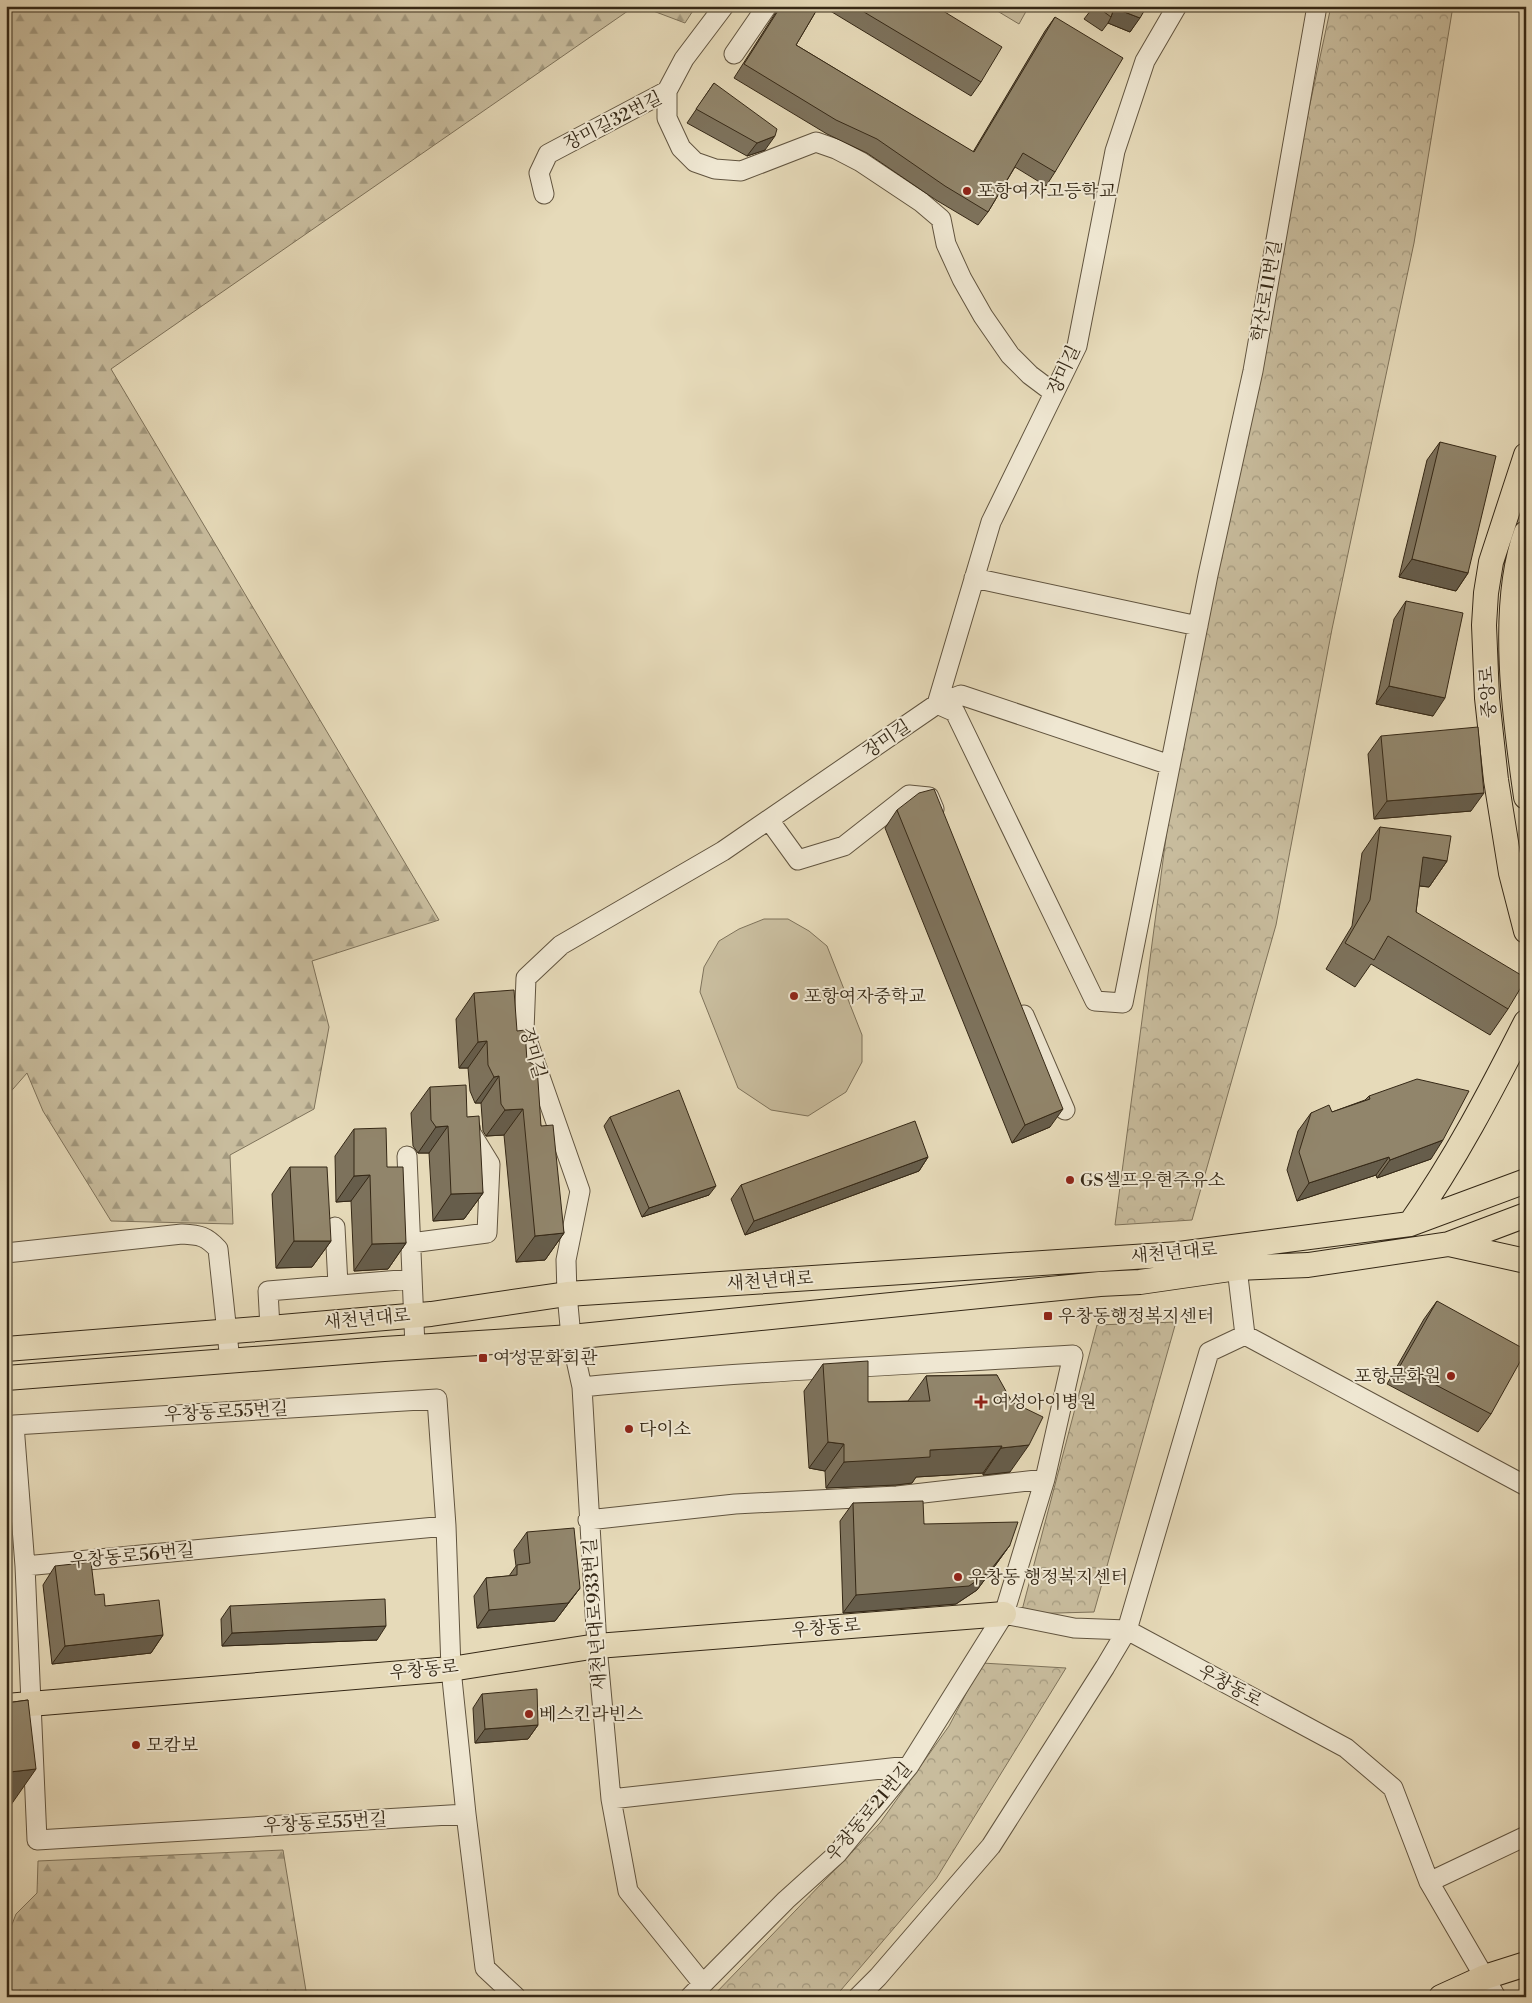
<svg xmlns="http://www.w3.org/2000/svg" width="1532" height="2003" viewBox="0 0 1532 2003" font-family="'Libre Bodoni','Noto Serif KR',serif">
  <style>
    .grass { fill: #c8bc9d; stroke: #7e725a }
    .forest { fill: url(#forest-firs); stroke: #7e725a }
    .park { fill: url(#park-crowns); stroke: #7e725a }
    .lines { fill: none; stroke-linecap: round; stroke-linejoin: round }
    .minor-casing { stroke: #61543f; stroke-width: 21 }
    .major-casing { stroke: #352816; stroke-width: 26 }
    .minor { stroke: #efe7d2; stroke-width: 19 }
    .major { stroke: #e6dab9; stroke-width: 24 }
    .wall { fill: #7d725c; stroke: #352816 }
    .shaded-wall { fill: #665d4b; stroke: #352816 }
    .building { fill: #91856b; stroke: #352816 }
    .poi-dot { fill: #8f2418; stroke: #efe7d2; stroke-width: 2 }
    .labels { text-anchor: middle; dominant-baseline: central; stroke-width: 4; stroke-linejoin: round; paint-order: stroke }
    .street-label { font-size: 18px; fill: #352816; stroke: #efe7d2 }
    .poi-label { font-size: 18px; fill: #352816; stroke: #efe7d2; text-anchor: start }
  </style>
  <defs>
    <pattern id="forest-firs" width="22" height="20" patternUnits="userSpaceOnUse" patternTransform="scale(1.25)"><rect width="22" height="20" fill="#c8bc9d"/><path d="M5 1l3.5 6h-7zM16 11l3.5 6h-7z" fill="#a3997f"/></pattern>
    <pattern id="park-crowns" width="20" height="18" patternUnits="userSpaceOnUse" patternTransform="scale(1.25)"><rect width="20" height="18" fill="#c8bc9d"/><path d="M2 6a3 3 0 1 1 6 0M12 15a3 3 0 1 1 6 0" fill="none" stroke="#a3997f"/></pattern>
  </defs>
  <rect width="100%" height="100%" fill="#e6dab9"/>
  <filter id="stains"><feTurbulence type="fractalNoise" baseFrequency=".004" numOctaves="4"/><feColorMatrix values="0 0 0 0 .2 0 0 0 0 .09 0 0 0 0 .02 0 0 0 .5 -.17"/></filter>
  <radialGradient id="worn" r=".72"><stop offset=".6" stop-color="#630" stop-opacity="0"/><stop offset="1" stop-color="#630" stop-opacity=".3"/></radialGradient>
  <path class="grass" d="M989,6H1029L1019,24Z
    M764,919H788L809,931L827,946L862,1035V1062L846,1092L808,1116L771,1110L738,1088L700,992L704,967L719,941L739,929Z"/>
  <path class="forest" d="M6,6H635L111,369L439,920L312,961L329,1027L314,1109L230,1155L233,1224L111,1221L43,1111L27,1073L6,1097Z
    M640,6H696L685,23Z
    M283,1850L307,1997H6V1940L16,1914L37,1893L38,1861Z"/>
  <path class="park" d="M1331,6H1453L1414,243L1332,629L1276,925L1192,1220L1115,1225L1187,678Z
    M1176,1322L1094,1612L1021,1614L1097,1325Z
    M982,1663L1066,1668L936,1879L835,1997H712L880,1823L949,1726Z"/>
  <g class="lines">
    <defs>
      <path id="minor" d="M724,6L684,59L667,91V118L681,148L695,162L715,169L741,171L816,142L836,149L861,162L921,202L941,219L946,244L962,279L983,316L1010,355L1030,375L1054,393
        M734,54L767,6
        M544,194L539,173L548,154L667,91
        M974,578L1198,626
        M937,704L955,712L1095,1001L1123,1003L1208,575L1253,371L1317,6
        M937,704L991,522L1077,346L1115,151L1145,61L1177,6
        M769,820L798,860L844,846L909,795L929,797L934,809
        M1024,1015L1065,1110
        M407,1156L415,1347
        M335,1227L338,1285
        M411,1243L487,1233L490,1164L471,1133L470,1127
        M6,1253L182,1234C200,1235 206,1236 218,1249L230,1361
        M1237,1268L1245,1335
        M270,1328L268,1291L412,1279
        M582,1387C745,1371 909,1365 1073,1355L1045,1479L1004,1614L909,1766L837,1854L786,1900L690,1997
        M437,1399L446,1526L451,1669L466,1814L37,1840L25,1566L14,1425Z
        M588,1520L735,1504L897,1496L1045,1479
        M25,1566L446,1526
        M1004,1614L1074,1628L1127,1630L1346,1748L1393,1788L1429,1882L1496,1997
        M611,1799L909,1766
        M466,1814L485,1968L516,1997
        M1429,1882L1526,1836
        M703,1984L628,1891L611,1799L597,1646L582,1387L571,1337L567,1294L566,1260L580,1191L524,1031L526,978L561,945L723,851L937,704L961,695L1170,765
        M858,1997L878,1977L991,1846L1105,1667L1127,1630L1209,1352L1245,1335L1526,1486"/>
      <path id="major" d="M1526,455L1491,562L1486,593L1484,625L1487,698L1496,780L1511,873L1526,931
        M1526,533C1499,606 1515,721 1526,797
        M1410,1224C1455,1160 1491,1091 1526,1022
        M1449,1244L1526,1261
        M6,1349L270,1328L431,1314L567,1294L1179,1254L1410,1224L1526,1181
        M6,1378L384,1349L571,1337L1100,1284L1140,1282L1237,1268L1308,1265L1449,1244L1526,1215
        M6,1706L451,1669L597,1646L1004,1614
        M1441,1997L1485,1977L1526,1964"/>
    </defs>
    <use href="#minor" class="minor-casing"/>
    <use href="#major" class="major-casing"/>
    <use href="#minor" class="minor"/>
    <use href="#major" class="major"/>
  </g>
  <path class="wall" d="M778,6H819L796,45L973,152L1045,31L1055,17V172L1046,186L1015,167L988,212L978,225L936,200L867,153L827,134L734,78L776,12Z
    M822,6H935L981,82L971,96Z
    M1086,6H1147L1130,32L1108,23L1102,31L1084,19L1091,10Z
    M714,83L765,150L747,156L687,123Z
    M1440,442L1468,573L1456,591L1399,577L1427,460Z
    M1406,601L1433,716L1376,704L1394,619Z
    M1381,736L1471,811L1374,819L1368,754Z
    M897,810L1050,1127L1012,1143L885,828Z
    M1380,827L1447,861L1429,887L1419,886L1416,912L1508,1009L1490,1035L1371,964L1355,987L1326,969L1352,926L1362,853Z
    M474,993L517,1031L527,1061L564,1233L545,1260L516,1262L504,1135L486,1136L483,1131L481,1103H475L470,1091L468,1068H459L456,1019Z
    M430,1087L467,1117L483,1193L464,1219L433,1221L429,1153H418L413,1146L411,1113Z
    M1369,1096L1431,1159L1377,1178L1376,1175L1297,1201L1287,1170L1298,1131L1311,1113L1332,1112L1365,1100Z
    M610,1117L709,1195L642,1217L604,1126Z
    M354,1129L387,1167L406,1243L388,1269L354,1271L351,1201L336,1202L335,1156Z
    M928,1157L919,1171L745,1235L731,1199L741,1185Z
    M290,1167L331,1241L312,1267L276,1268L272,1194Z
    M1437,1301L1491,1414L1478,1432L1387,1384L1424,1319Z
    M823,1364L868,1402L908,1401L926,1376L997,1375L1010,1472L983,1475V1473L916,1477L912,1483L896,1485L826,1488L825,1471L809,1468L804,1391Z
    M853,1503L924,1524L1010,1545L997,1563L977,1590L956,1604L843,1613L840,1521Z
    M527,1532L580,1588L555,1621L477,1628L474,1596L486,1578L509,1576L516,1566L514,1550Z
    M55,1566L95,1595L105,1606L163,1635L151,1653L52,1664L43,1585Z
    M230,1606L377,1640L222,1646L221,1619Z
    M482,1694L538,1725L528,1739L475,1743L473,1708Z
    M28,1700L6,1812V1703Z"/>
  <path class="shaded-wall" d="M1114,8L1140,18L1130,32L1108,23L1111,17Z
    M775,136L765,150L747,156L757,143Z
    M1412,559L1468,573L1456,591L1399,577Z
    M1389,686L1445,698L1433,716L1376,704Z
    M1484,793L1471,811L1374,819L1387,801Z
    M1423,857L1447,861L1429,887L1405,884Z
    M487,1041L468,1068H459L478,1042Z
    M499,1076L481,1103H475L494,1077Z
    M523,1109L504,1135L486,1136L505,1110Z
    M1063,1109L1050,1127L1012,1143L1025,1125Z
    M448,1126L429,1153H418L436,1127Z
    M1443,1140L1431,1159L1377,1178L1390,1160Z
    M928,1157L919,1171L745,1235L754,1221Z
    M1389,1157L1376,1175L1297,1201L1309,1183Z
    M370,1175L351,1201L336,1202L354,1176Z
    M716,1186L709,1195L642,1217L649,1208Z
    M483,1193L464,1219L433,1221L451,1194Z
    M564,1233L545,1260L516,1262L535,1236Z
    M294,1241H331L312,1267L276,1268Z
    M406,1243L388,1269L354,1271L372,1244Z
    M828,1442L844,1444L825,1471L809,1468Z
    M1029,1445L1010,1472L983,1475L1001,1448Z
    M1002,1446L983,1473L916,1477L912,1483L896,1485L826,1488L844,1462L930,1450Z
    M1010,1545L997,1563L977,1590L956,1604L843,1613L856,1595Z
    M580,1588L555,1621L477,1628L489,1610Z
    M386,1626L377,1640L222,1646L232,1633Z
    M163,1635L151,1653L52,1664L65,1646Z
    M538,1725L528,1739L475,1743L485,1729Z
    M36,1769L6,1812V1777L10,1772Z"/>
  <path class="building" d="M781,6H819L796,45L974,152L1055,17L1123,58L1055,172L1023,153L988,212L945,186L877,139L836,120L744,64Z
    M854,6H935L1002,47L981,82Z
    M1096,6H1147L1140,18L1114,8L1111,17Z
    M714,83L777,129L775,136L757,143L696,109Z
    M1440,442L1496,456L1468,573L1412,559Z
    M1406,601L1463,613L1445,698L1389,686Z
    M1478,727L1484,793L1387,801L1381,736Z
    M934,789L1063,1109L1025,1125L897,810L919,793Z
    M1380,827L1451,836L1447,861L1423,857L1416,912L1526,978V979L1508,1009L1388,936L1374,960L1345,943L1370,900Z
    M514,990L517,1031L525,1030L527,1061L537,1066L541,1126L553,1125L564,1233L535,1236L523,1109L505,1110L501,1104L499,1076L494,1077L488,1065L487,1041L478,1042L474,993Z
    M1417,1079L1469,1091L1443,1140L1390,1160L1389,1157L1309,1183L1299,1152L1311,1113L1329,1105L1332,1112L1370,1099L1369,1096Z
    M466,1085L467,1117L479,1116L483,1193L451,1194L448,1126L436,1127L431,1120L430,1087Z
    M679,1090L716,1186L649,1208L610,1117Z
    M915,1121L928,1157L754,1221L741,1185Z
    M386,1128L387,1167H403L406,1243L372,1244L370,1175L354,1176V1129Z
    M290,1167H327L331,1241H294Z
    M1437,1301L1526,1350V1351L1491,1414L1400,1366Z
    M868,1361V1402L930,1401L926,1376L997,1375L1012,1402L1043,1417L1029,1445L1001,1448L1002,1446L930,1450V1457L915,1458L844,1462V1444L828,1442L823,1364Z
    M923,1501L924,1524L1018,1522L1010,1545L989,1572L969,1586L856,1595L853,1503Z
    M574,1528L580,1588L568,1603L489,1610L486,1578L517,1575V1565L530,1563L527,1532Z
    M91,1562L95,1595L104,1594L105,1606L159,1600L163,1635L65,1646L55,1566Z
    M385,1599L386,1626L232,1633L230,1606Z
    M537,1689L538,1725L485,1729L482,1694Z
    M28,1700L36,1769L10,1772L8,1752L6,1754V1703Z"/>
  <g class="poi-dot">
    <circle cx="967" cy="191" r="5"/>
    <circle cx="794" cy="996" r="5"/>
    <circle cx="1070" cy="1180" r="5"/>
    <rect x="1043" y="1311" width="10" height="10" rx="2.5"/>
    <rect x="478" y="1353" width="10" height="10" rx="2.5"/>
    <circle cx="1451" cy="1376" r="5"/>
    <path d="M978.5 1394.5h5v5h5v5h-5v5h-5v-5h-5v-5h5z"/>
    <circle cx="629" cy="1429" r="5"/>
    <circle cx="958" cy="1577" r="5"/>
    <circle cx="529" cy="1714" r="5"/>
    <circle cx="136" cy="1745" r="5"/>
  </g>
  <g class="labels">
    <g class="street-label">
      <text transform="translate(613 121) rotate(-27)">장미길32번길</text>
      <text transform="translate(1267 291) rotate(-80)">학산로11번길</text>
      <text transform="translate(1064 370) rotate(-65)">장미길</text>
      <text transform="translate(1488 692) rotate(-94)">중앙로</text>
      <text transform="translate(887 739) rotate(-34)">장미길</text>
      <text transform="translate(533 1053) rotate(74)">장미길</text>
      <text transform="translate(1174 1253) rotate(-5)">새천년대로</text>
      <text transform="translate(770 1281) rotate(-4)">새천년대로</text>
      <text transform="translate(367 1319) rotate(-5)">새천년대로</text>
      <text transform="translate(226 1412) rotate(-3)">우창동로55번길</text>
      <text transform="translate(132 1556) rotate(-5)">우창동로56번길</text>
      <text transform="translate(595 1614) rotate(-94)">새천년대로933번길</text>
      <text transform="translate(826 1628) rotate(-5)">우창동로</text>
      <text transform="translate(424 1670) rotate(-6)">우창동로</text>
      <text transform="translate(1230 1686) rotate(28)">우창동로</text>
      <text transform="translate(869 1812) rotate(-50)">우창동로21번길</text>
      <text transform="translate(325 1823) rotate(-3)">우창동로55번길</text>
    </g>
    <g class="poi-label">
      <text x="977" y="191">포항여자고등학교</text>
      <text x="804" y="996">포항여자중학교</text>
      <text x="1080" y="1180">GS셀프우현주유소</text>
      <text x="1058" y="1316">우창동행정복지센터</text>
      <text x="493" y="1358">여성문화회관</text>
      <text x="1441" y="1376" text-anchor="end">포항문화원</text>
      <text x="992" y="1402">여성아이병원</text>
      <text x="639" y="1429">다이소</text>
      <text x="968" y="1577">우창동 행정복지센터</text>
      <text x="539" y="1714">베스킨라빈스</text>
      <text x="146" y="1745">모캄보</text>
    </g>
  </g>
  <rect width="1532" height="2003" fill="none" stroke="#e6dab9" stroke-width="25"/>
  <rect x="8" y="8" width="1517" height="1988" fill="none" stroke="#352816" stroke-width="2.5"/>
  <rect x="12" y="12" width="1507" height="1978" fill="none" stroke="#352816"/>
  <rect width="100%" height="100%" filter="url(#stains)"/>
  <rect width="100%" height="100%" fill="url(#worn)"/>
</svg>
